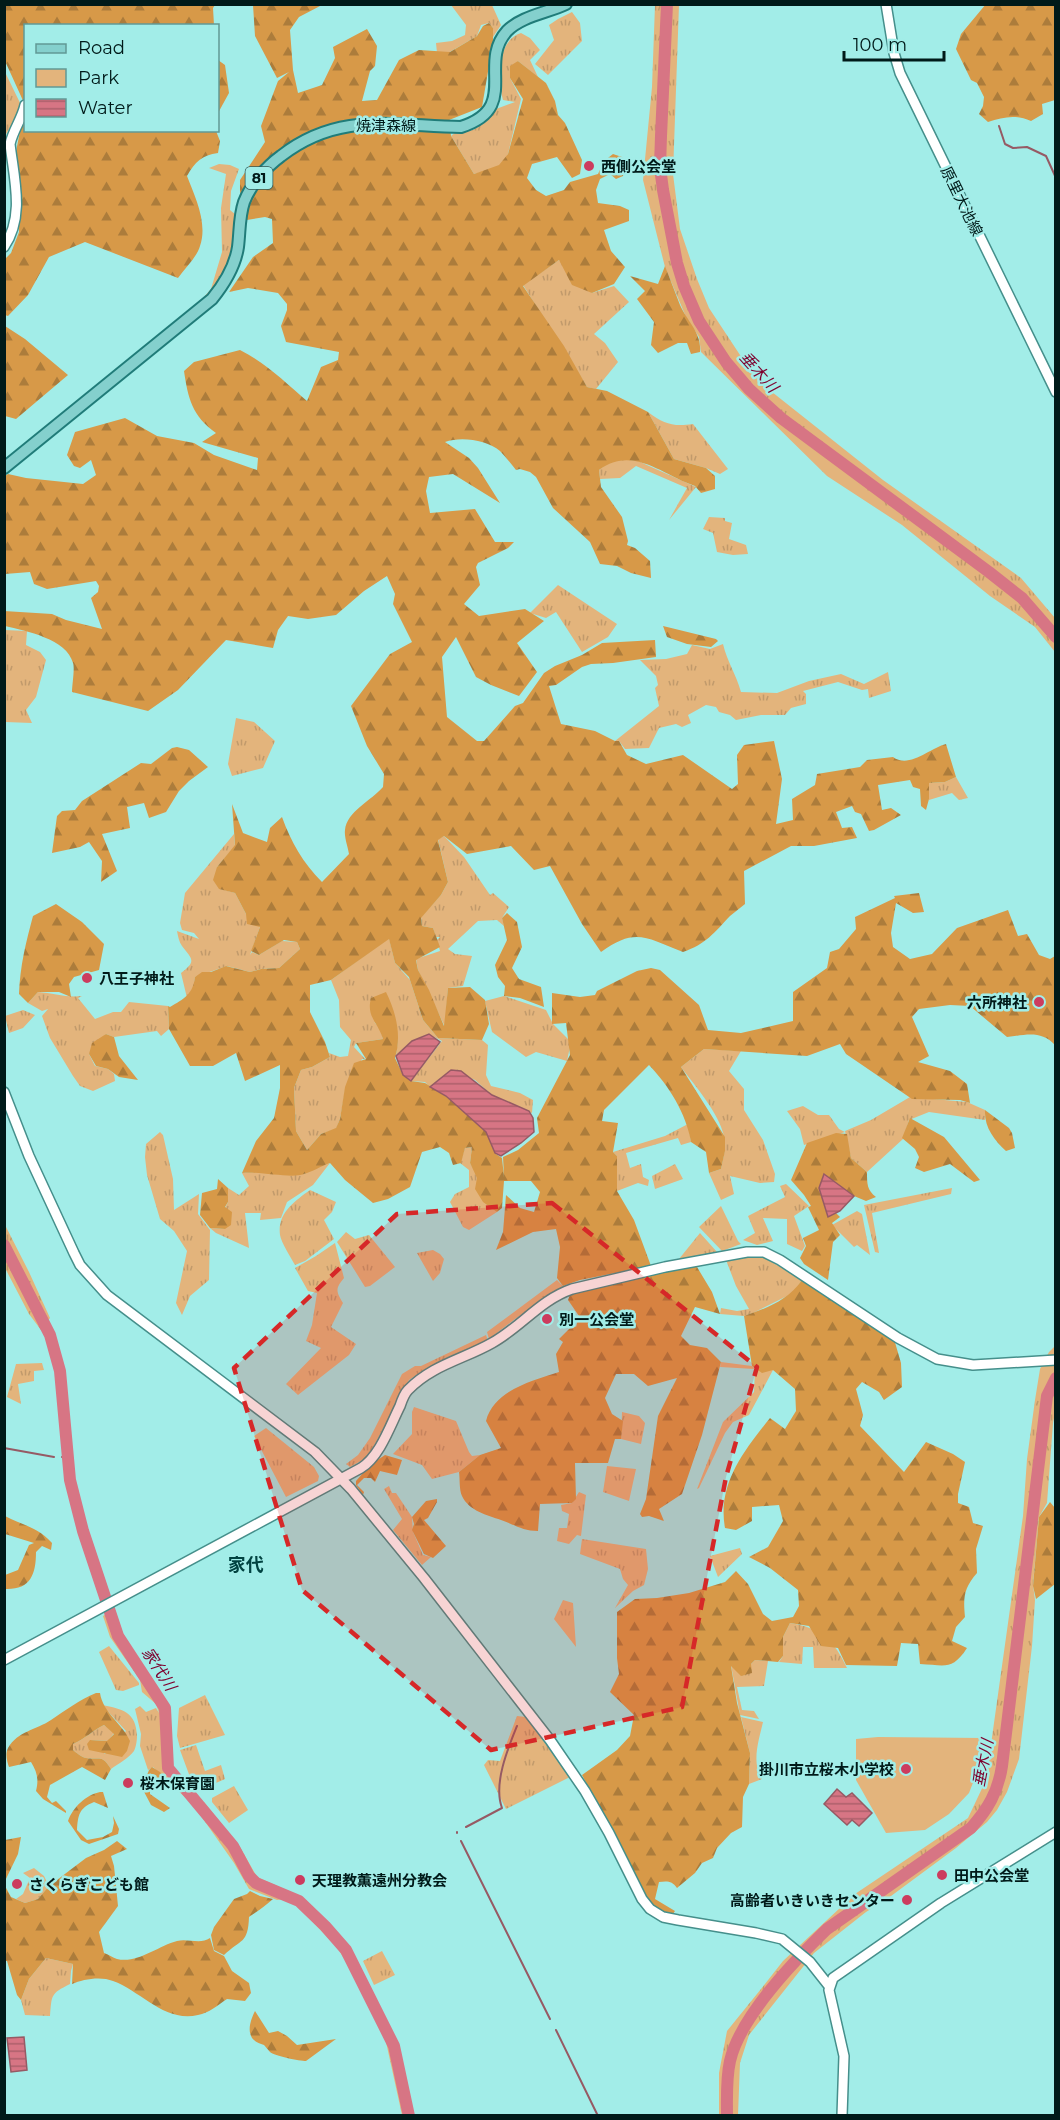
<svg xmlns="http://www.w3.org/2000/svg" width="1060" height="2120" viewBox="0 0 1060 2120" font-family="Montserrat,'Noto Sans JP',sans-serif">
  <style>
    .grass { fill: url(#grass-tufts) }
    .forest { fill: url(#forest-firs) }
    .park { fill: #e3b47c }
    .water { fill: url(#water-rules); stroke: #965a64; stroke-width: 1.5 }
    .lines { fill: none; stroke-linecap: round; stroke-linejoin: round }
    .stream { stroke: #965a64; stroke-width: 2 }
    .river { stroke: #d77584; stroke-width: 12 }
    .secondary-casing { stroke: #458f8b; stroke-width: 12 }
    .primary-casing { stroke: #207c79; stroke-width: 14 }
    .secondary { stroke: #fff; stroke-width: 9 }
    .primary { stroke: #84d0cd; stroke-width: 10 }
    .marked { fill: #d62828; fill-opacity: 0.2; stroke: #d62828; stroke-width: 4.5; stroke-dasharray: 12 8; stroke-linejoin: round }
    .poi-dot { fill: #cc3c5e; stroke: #a2ede8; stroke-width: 2 }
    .labels { text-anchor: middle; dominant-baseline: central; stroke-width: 5; stroke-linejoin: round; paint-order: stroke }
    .shield { fill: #a2ede8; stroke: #315957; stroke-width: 1.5 }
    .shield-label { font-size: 14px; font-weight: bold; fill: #001a19 }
    .street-label { font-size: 15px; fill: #001a19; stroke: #a2ede8 }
    .poi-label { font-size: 15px; font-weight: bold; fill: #001a19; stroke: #a2ede8; text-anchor: start }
    .water-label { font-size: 16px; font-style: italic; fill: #7e002d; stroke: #a2ede8 }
    .quarter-label { font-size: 18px; font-weight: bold; fill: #014341; stroke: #a2ede8 }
  </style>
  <defs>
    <pattern id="grass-tufts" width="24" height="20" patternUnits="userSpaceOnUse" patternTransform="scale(1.5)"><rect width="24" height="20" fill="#e3b47c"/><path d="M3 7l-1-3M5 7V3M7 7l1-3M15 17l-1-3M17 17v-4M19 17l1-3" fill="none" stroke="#c19a6b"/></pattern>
    <pattern id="forest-firs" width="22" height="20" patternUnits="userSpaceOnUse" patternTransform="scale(1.5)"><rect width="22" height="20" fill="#d79948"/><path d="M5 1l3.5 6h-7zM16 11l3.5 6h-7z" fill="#ac7c3b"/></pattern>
    <pattern id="water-rules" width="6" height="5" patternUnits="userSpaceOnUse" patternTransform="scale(1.5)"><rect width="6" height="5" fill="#d77584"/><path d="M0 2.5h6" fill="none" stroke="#ac5f6b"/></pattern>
  </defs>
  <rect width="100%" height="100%" fill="#a2ede8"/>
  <path class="grass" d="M451,5H492L501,25L493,37V28L489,23L481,25L477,36L448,53H437L436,43L452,41L465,35L466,25Z
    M655,5H679L673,174L680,229L697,279L709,308L742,358L772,392L883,480L1021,578L1055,618V652L1035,627L990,596L902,525L827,476L701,352L699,337L686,317L665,267L643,180L652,87Z
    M572,12L580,23L582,41L548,75L535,64L554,40L549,25L558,19Z
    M521,33L530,38L540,50L530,60L538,77L518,61L510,78L521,99L508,154L502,167L474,174L451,136L456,132L473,130L487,121L496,109L515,102L503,100C497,80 497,40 521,33Z
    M5,72L22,107L5,136Z
    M219,164L230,165L239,169L231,191L230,210L236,215L230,268L206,300L196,306L211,289L222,252L221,208L226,174L209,168Z
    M559,260L592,293L614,286L629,302L594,334L605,343L618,362L596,389L587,387L523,285Z
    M648,412C664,424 673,427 693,424L728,469L720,474L706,468L674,459Z
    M622,459L638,461L696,487L669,520L687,488L636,466L620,478L600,479L599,470L610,461Z
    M709,517L725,518V521L732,523L729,539L746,545L748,554L733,555L717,552L713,533L703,529Z
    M558,585L617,624L608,637L582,652L556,612L546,618L530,613Z
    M5,630L27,631L26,645L40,652L46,660L36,697L26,710L32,723L5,722Z
    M723,644C727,661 736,674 741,692L777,693L809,681L841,674L864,684L888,672L891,691L869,698L868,689L862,690L838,682L803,691L806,694V704L791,708L785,715H761L736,720L730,715L719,712L716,707L706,705L688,715L691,723L682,727L676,724L659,728L649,748L625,749L619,741H615L659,706L655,688L658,685L656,676L640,660L666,659L687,654L692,645L710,649Z
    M236,718L254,722L275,741L263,768L232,776L228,764Z
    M956,777L968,798L959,800L952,793L929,800V783L945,782Z
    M234,834L235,846L217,867L221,889L235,893L246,914L260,927L250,955L252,952L259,955L282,941L297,942L300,949L279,968L261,969L250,972L227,966L195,977L194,986L187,998L181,973C197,961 192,959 182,946C179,942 178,936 177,931L199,939L194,933L182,930L180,923L185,893Z
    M444,836L464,857L490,895L493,893L509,907L502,918L504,926L497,920L478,921L448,949L455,954L472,956L463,986L448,988L445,1027L418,970L416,959L440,951L437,940L440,937H436L433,928L422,926L421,917L441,895L448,882L438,839Z
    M389,938L395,963L410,980L423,1020L438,1038L482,1040L488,1045L486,1075L491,1086L520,1093L533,1100L532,1113L492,1095L475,1080L451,1070L430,1087L425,1082L411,1081L442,1041C424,1028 409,1044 396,1056L398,1039L374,1022L380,1028L383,1039L356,1043L354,1047L365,1059H362L345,1091L340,1119L336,1129L321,1134L307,1150L296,1131L294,1088L301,1070L312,1067L330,1057L329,1053L340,1057L348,1056L351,1040L340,1027L339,1000L331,980Z
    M38,992C53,993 67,998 82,996L78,998L95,1019L113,1012H121L129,1002L168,1006L169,1029L161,1036L157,1031L114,1037L106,1034L89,1054L95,1066L108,1069L114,1074L115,1081L93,1091L80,1086L73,1076L50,1038L42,1016L48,1009L42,1011L28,1003Z
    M504,996L546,1010L553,1024L571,1042L567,1061L536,1052L526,1057L492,1032L485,1001Z
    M23,1010L35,1015L23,1028L9,1033L5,1016Z
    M704,1049L741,1051L729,1071L744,1089V1110L763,1140L775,1174L774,1182L760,1183L730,1176L734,1194L721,1200L709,1173L721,1169C723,1158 727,1147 724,1136C719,1113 695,1086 681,1067Z
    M910,1097L967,1102L985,1110V1120L929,1112L909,1120L903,1139L867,1172L851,1158L845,1131L871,1120Z
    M803,1106L818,1115H829L839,1129L845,1132L804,1145L800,1129L787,1111Z
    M688,1124L691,1142L681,1145L678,1138L626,1153L630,1168L641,1164L643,1177L649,1180L648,1186L638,1183L617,1191V1156L613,1152L665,1136Z
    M160,1132L163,1135L173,1179L174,1210L199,1194L198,1214L210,1230L209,1280L190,1296L182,1315L176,1303L187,1251L174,1231L160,1219L147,1175L145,1157L146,1144Z
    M472,1147L470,1163L497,1212L469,1230L463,1227L450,1202L455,1194L469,1187V1170L460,1163L465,1148Z
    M330,1163L313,1185L287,1202L281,1218L260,1220L261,1213H245L249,1248L216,1233L210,1228L225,1229V1208L228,1202V1188L239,1195L249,1186L242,1173L258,1172L304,1174L314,1168Z
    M675,1164L683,1179L655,1189L652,1176Z
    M786,1184L809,1206L794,1216L805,1246L802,1251L787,1244V1219L763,1218L773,1241L757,1245L743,1240L755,1233L748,1216L785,1197L780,1186Z
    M952,1188L951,1194L872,1213L879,1253L875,1252L864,1205Z
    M310,1190L336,1202L332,1212L324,1220L334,1239L305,1261L295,1265C291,1258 281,1242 280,1235C277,1213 295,1201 310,1190Z
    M721,1206L738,1241L741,1244L722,1251L699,1227Z
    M857,1211L862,1214L870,1255L857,1245L854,1247L832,1225Z
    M4,1223L29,1272L50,1318L41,1330L29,1314L5,1268Z
    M346,1232L355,1239L369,1235L395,1267L370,1286L365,1287L337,1242Z
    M700,1233L717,1252L679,1259Z
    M335,1243L344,1278C335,1289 336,1291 343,1303L331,1327L356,1344L349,1355L298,1395L286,1384L321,1348L306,1341L312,1325L317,1293L308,1291L295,1268L316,1256Z
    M433,1250L440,1254L444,1259L440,1273L433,1281L417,1253Z
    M747,1256L764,1257L802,1280L793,1293L753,1313L744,1316L720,1314L721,1308L737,1311L749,1309L736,1286L726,1260Z
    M557,1280L563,1286L515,1319L489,1339L487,1332Z
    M486,1335L488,1341L450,1356L424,1370L409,1380L368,1457L350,1467L346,1464L358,1455L370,1438L402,1374L415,1366H421Z
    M1055,1346V1413L1053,1423L1047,1503L1039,1517L1033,1585L1035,1600L1032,1646L1019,1759L1007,1792L997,1810L987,1822L956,1848L887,1899L866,1912L814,1953L749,2035L740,2063L738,2115L719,2116V2073L727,2031L761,1989L783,1961L855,1894L968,1818L986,1780L1023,1516L1027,1459L1035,1400L1040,1369L1049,1352Z
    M721,1362L752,1366L755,1369L773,1370L749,1415L733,1422L725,1433L699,1488L697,1489L723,1422L754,1392L755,1369L720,1367Z
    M42,1363L44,1370L34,1371V1381L18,1384L21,1404L7,1397L16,1364Z
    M414,1407L456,1421L469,1452L472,1456L480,1455L459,1472L432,1479L422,1465L393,1454L412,1434V1412Z
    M622,1412L639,1416L645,1423L641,1444L621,1439Z
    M266,1428L314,1467L319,1476L318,1481L286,1497L254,1436Z
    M607,1466L636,1469L629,1501L603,1492Z
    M389,1486L392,1493H396L412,1517L413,1532L423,1555L431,1557L422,1565L393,1530L402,1519L384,1489Z
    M579,1492L586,1495L581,1536L577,1535L569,1544L557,1541L559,1528H567L569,1514L562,1511L561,1505L572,1503Z
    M582,1539L646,1549L648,1569L644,1585L633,1591L615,1608L628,1585L623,1579L620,1569L580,1554Z
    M740,1548L742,1554L718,1577L710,1556Z
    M563,1600L573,1603L576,1647L554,1619Z
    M106,1614L114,1629L120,1628L138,1660L168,1704L171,1731L169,1765L177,1778L197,1797L190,1802L153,1767L148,1770L140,1746L141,1734L135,1709L140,1706L146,1712L156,1708L159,1713L156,1704L142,1692L140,1680L110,1637L103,1616Z
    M790,1623C821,1628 834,1640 847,1668H814L813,1647H803L802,1664L779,1662L783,1656V1637Z
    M109,1646L139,1683V1685L123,1691L116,1690L99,1652Z
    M755,1660L768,1661L764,1686L737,1687L742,1710L754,1711L759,1719L740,1715L731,1665L751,1664Z
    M205,1695L225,1735L180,1748L177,1736L179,1708Z
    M102,1705C123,1709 136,1712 137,1736C137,1740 136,1747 134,1751C129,1758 118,1764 111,1769C102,1754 100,1760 86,1758C81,1757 77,1753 73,1750V1744C85,1739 92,1731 104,1725L114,1733L108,1741L90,1740L105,1754L126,1731Z
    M517,1716L526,1717L570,1777L506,1809L484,1765L488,1760L500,1761Z
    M741,1717L763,1722C759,1740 751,1762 762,1779L749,1784L750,1753Z
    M196,1745L205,1771L221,1765L225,1779L200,1790L190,1777L180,1750Z
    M234,1786L248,1810L229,1823L212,1802V1798Z
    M200,1802H204L240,1847L257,1877L293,1893L291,1897L295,1894L315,1911L353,1953L399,2048L412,2115H402L386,2042L349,1967L337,1947L297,1906L286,1899L277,1900L249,1889L234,1863L194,1806Z
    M34,1868L44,1876L49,1886L38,1899L25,1903L16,1899L23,1894L30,1878L23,1873Z
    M382,1951L395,1975L374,1985L363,1961Z
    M46,1958L73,1964L71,1971L70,1984C50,1994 52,1995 50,2016L25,2015L21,2000L29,1979Z"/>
  <path class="forest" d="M986,4L1055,5V100L1042,104L1043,114L1031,121C1016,114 1003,117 988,122L979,114L983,106L984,97L977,83L971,80L956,49L961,34Z
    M4,5H215L213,8L214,25L26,26V130L216,131L220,141L218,153C202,155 195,162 187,176C195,197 208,223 200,246C197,257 185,268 178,278L85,242L49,257L28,295L8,316L5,315V259L11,253L19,232V197L14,162L25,105L5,61Z
    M253,5H322L299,17L290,30L293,70L298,93L322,85L335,58L333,47L367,29L377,46L375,66L370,71L362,101L377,100L399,60L419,50L450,52L477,36L483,26L489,23L493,28V42L482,107L449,120L451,136L474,174L499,165L508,154L523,99L510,78V66L518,61L546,83L555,101L558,115L565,123L582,160L580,174L572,178L557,157L532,164L527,178L536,190L546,196L564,190L570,182L598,174L604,161L613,154L622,157L625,169L623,176L616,179L610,174L600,179L596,190L598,203L620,206L629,210V221L604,230L611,251L625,267L614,284L592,293L572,285L559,260L523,286L564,346L587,387L607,391L648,412L674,459L706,468L715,476V489L701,493L695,486C662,475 633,445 599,470L601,487L622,517L628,541L627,545L635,548L650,561L651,578L631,573L617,566L600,564L590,542L553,508L536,477L530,472L520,469L516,470C511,464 506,457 500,451C487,440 461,436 445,442L469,458L478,468L500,503L453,474L429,477L426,491L430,513L475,509L495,542H514L508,548L478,563L476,567L480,585L464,604L479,616L525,609L544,621L517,643L537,672L519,696L491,685L476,677L456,637L442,657L447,717L477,741H484L515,706L523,703L544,673L555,666L582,655L602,643L655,640L656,657L613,663L591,664L582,667L556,685L549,686L561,724L595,731L615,741H619L627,755L646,764L683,755L732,789L738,784L737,755L744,745L774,741L782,779L776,824L793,820L792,799L815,785L817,774L860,767L867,760L893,757C909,769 930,748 946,744L956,777L945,782L929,783V799L926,810L921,806L920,789L913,787L910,780L878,785L882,810L891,808L901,815L874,830L869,831L861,814L855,812L852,806L836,812L842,828L852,827L857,838L814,846H791L744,871L745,904C740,908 735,912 730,916C714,933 706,944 683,952C646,938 636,927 601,952L582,924L550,866L534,870L511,846L467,854L444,836L438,840L448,882L441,895L421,918L422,926L433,928L440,947L416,960L418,970L429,990L444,1026L448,988L470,987L485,1000L489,1024L482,1040L438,1038L423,1020L409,977L395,963L389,939L331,980L310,985V1012L325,1042L330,1057L312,1067L301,1070L294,1088L296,1131L307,1150L321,1134L336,1128L340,1119L345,1087L354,1063L366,1059L356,1043L383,1039C378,1022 366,1017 371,998L386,992C396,1012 402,1036 395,1058L403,1075L411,1081L425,1083L446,1096L486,1132L496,1154L502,1158L504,1177L503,1157L518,1150L539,1133L537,1118L570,1055L566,1023L552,1024V993L580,997L595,995L597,991L637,971L651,968L660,970L699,1005L708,1030L741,1033L793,1021V992L827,968L830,952L839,949L856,929L855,917L895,898L894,896L919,893L924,912L913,913L896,903L891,933L893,947L910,959L932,954L957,928L1008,910L1018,936L1027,934L1039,955L1050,959L1055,956V1045C1041,1030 1026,1035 1007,1037L970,1006L950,1005L919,1009L912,1017L929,1056L918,1062L950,1071L967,1084L970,1103L960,1100L912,1099L846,1054L840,1044L807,1056L704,1049L681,1067L725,1137V1151L721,1169L709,1173L706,1152L691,1142C686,1113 669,1086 649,1065L604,1110L602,1121L618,1123L613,1152L617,1156V1191L634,1220L651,1266L580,1280L563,1286L557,1278L560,1247L556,1229L533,1232L496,1250L503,1232L506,1195L520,1208L534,1212L540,1192L531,1181H504L502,1208L497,1212L483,1202L475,1189L477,1178L470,1163L472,1147L465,1148L461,1163L453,1165L449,1153L440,1147L422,1152L410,1187L388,1199L373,1203L345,1180L330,1163C321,1166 312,1172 304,1174C291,1179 260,1171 242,1173L256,1141L274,1118L280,1088V1065L245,1081L236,1053L213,1066H190L169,1029L168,1006L170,1007C184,999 193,994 195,977L202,972H211L226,966L250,972L261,969L279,968L300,949L297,942L284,940L259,955L251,951L260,927L247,924L246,914L235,893L219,889L213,880L217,867L235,845L232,804L243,833L267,842L270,828L282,817C291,842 303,863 322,882L349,854C348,847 344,837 345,830C347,811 371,801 383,787L384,774L367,746L351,706L390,654L412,642L393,604L395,594L387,576L364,591L336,615L308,619L288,616L278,630L273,648L226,640L178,690L148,711L72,692C72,685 75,668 73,663C67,639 26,631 5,626L4,611L52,614L66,620L102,629L91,598L98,592L99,586L96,581L47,589L34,584L30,572L5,574V476L8,474L26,478L83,484L96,475L91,460L80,468L74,466L67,455L75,432L125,418L157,436L194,443L214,455L257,470L258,458L202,442L216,433C192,416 188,398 184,371L194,362L240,350C266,363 285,382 307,401L321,367L338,360L339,352L286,342L281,326L287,310V304L278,293L248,288L229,292L253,257L273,243L272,219L265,217L247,220V206L240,192V180L265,142L261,126L278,81L289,72L277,78L255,36Z
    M218,60L225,65L229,93L218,113Z
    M665,266C670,279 675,292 680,305C687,321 702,333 700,352L691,354L687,343H678L658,353L651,345L654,322L637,299L645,291L630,276L658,284Z
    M5,326L25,339L68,375L16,419L5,416Z
    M663,626L716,639L718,641L711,647L687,644L667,637Z
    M177,747L189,750L208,767L189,781L179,791L166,812L149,818L144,803L127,807L130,828L102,834L117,871L101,882L102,861L89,842L80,847L52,853L57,816L62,811L75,810L82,801L141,763L151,764L172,748Z
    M56,904L82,922L104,944L99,970L74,977L69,984L71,997L59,992H38L28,1003L19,994C20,966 26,942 33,916Z
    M507,913L517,922L522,947L512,968L519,979L541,987L544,1007L520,998L504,996L505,986L498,977L495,965L507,940L502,918Z
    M106,1034L114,1037L119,1056L138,1080L119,1077L108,1069L96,1066L89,1054L92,1043Z
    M985,1110L1009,1128L1012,1133L1015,1148L1006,1151C994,1140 984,1127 985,1110Z
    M910,1118L944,1137L980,1180L974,1182L950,1164L924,1172L915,1168L919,1157L915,1149L902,1138Z
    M836,1133L847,1134L851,1158L867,1172C867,1184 867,1190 876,1197L866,1201L854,1196L824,1175L819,1188L828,1216L836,1213L840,1217L832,1223L840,1235L833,1242L828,1280L804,1264L800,1258L806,1246L803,1238L819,1230L808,1207L811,1206L804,1195L791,1180L807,1143Z
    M218,1179L228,1188V1202L225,1207L232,1212L231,1225L225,1229L210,1228L200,1215L202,1193L217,1189Z
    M691,1267H697L712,1292L720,1314L695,1307L681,1336L690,1345L707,1348L721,1362L702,1435L682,1494L659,1509L664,1521L649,1516L642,1517L640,1514L646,1499L658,1416L677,1378L648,1386L634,1374H616L605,1398L612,1414L623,1421L621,1439H615L608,1463H575L576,1499L572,1503L540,1504L538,1531C523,1531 515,1525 501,1520C487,1515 469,1511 462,1496C459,1490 460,1478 459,1472L480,1455L501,1448L486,1421C494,1390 532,1381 559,1372L556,1354L563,1342L559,1339L573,1325L576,1327L579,1316L568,1300L571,1292L635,1276Z
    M802,1280L894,1339L901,1363L902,1387L884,1400L879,1392L862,1382L856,1389L863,1415L860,1426L904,1472L926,1442L953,1454L965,1462L958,1494V1503L969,1507L973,1523L983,1526L976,1549L977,1573C964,1588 963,1597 965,1617L956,1627L952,1641L967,1648C952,1671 945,1665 920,1664L918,1644L901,1643L897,1666L846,1665L838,1648L821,1646L809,1626L790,1623L783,1637V1656L778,1662L755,1660L751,1664L752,1673L741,1676L731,1666L737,1703L750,1753L749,1784L743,1797L742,1827L731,1833L717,1848L713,1858L702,1863L695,1873L677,1888C672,1881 668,1881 659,1882L655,1899L675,1911L673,1914L666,1913L651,1906L582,1775L617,1750L630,1736L634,1715L610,1692L619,1674L617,1658V1612L635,1599L657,1598L689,1593L725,1582L736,1571L748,1584L763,1614L772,1621L793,1617L799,1606L798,1590L770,1568L749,1557L768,1547L783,1521L779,1505L752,1507V1521L736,1530L725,1528C717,1484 744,1451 770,1418L785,1429L796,1411L795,1389L773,1370L762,1373L752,1366L744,1316C767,1308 787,1301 802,1280Z
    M385,1455L402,1460L397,1475L380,1471L375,1482L371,1478H364L357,1485L364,1492L363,1495L356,1485V1481L370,1465Z
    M437,1499V1502L428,1518L424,1520L446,1546L433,1558L424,1554L412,1530L414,1524L412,1517L426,1501Z
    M1050,1502L1055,1508V1584L1036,1599L1033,1586L1039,1517Z
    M5,1516C23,1526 37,1526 52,1543L51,1550L42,1546L36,1552C36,1575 30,1590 5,1589V1575L18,1570L29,1545L34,1543L5,1534Z
    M96,1693H100C103,1713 122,1723 130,1741L127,1751L122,1757L89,1750L87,1744L90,1740L107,1741L114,1734L104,1725C92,1731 85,1739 73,1744V1750C77,1753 81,1757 86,1758C100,1760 102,1754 111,1769L105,1780L82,1767L50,1785L47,1797L52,1803L56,1801L66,1811V1813L43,1799L36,1791C39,1779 37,1772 31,1762L9,1767C7,1761 5,1754 8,1748C18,1731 36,1730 51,1720C66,1710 79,1700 96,1693Z
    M152,1767L160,1772L168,1782L164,1779L150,1786V1794L170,1808L164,1812L151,1805L142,1788L149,1770Z
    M100,1792H103L108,1808L94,1802C79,1808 78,1815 77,1830L87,1840L103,1837L112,1832L114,1823L113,1816L119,1829L118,1834L89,1844L81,1840L68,1821C73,1807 86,1795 100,1792Z
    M21,1837L18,1854L5,1881V1840Z
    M117,1841L127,1849L111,1856L114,1866L118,1906L99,1932L104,1953C108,1954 113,1958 117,1959C137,1964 158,1946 177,1941C188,1938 200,1945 210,1938L214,1951L224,1956L232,1971L249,1983L251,1993L245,2001L227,1999C218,2005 209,2013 198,2015C165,2023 141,1991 113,1981C101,1976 83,1979 72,1984L73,1964L46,1958L29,1979L21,2000L17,1995L7,1961H5V1886L11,1897L25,1903L38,1899L49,1886L86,1858L104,1850Z
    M250,1891L260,1896L273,1899C265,1906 258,1911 249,1917C248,1944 241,1939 224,1955L214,1950L211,1935L214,1927L234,1899L247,1894Z
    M255,2011L269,2033L278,2031L287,2036L297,2045L336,2039L306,2061C300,2061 274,2056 270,2052C268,2050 266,2047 264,2045C259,2043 255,2042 252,2038C247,2030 251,2019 255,2011Z"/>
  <path class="park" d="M878,1737L983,1738L978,1770L969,1793L949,1814L925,1830L886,1833L856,1780V1739Z"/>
  <path class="water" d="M429,1034L440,1042L411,1081L403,1075L396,1056L412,1041Z
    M451,1070L461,1071L492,1095L529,1111L533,1118L534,1132L521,1143L501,1156L495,1153L486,1132L446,1096L430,1087Z
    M824,1174L854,1196L840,1211L828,1217L819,1188Z
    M837,1789L846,1797L852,1793L872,1813L859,1826L852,1820L847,1825L824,1804Z
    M24,2037L27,2070L11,2072L7,2038Z"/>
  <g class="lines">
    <path class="stream" d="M999,126L1005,144L1013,148L1027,147L1046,156L1056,178
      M4,1448L54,1457
      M62,1457H68
      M466,1827L502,1808C493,1784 508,1748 517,1726
      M457,1832V1833
      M461,1841L550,2019
      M556,2030L598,2116"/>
    <path class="river" d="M667,4L661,136L660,167L663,190L677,263L684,286L699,321L726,362L749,389L781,418L989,572L1022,598L1056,637
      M4,1245L50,1335L60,1371L70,1480L83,1531L118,1636L165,1708L168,1768L233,1846L249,1876L256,1883L299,1901L325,1926L346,1950L394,2046L409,2116
      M727,2116C727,2097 726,2079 730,2061C740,2017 795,1960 827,1929L971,1828C988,1809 998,1792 1002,1766L1047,1396L1056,1378"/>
    <defs>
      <path id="secondary" d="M886,4L894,53L900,73L1056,392
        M4,247C25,216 14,179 10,144C13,130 22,119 25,105
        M4,1092L29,1156L74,1253L80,1265L107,1295L315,1452L351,1489L424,1578L550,1740L585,1791L609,1833L642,1899L650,1909L663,1917L678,1920L756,1933L782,1939L810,1962L829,1986
        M4,1660L361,1468C380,1456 390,1426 400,1406C402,1400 404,1394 408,1390C432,1365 464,1359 492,1343C521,1327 540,1300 572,1289L665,1267L747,1252H764L780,1260L898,1338L937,1359L973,1365L1056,1360
        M842,2116L844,2056L829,1990L833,1978L941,1903L1056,1832"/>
      <path id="primary" d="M4,468L212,299C225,283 235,267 238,247C240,231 239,217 244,202C251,184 266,167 281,156C339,111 393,126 461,127C521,108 477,64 507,31C522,16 547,13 566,4"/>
    </defs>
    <use href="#secondary" class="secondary-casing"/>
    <use href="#primary" class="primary-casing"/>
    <use href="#secondary" class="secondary"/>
    <use href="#primary" class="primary"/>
  </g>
  <path class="marked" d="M552,1203L757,1367L726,1477L682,1707L491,1750L302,1590L234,1368L397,1214Z"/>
  <g class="poi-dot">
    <circle cx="589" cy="166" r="6"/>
    <circle cx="87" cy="978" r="6"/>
    <circle cx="1039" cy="1002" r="6"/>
    <circle cx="547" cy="1319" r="6"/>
    <circle cx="906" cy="1769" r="6"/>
    <circle cx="128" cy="1783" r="6"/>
    <circle cx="942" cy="1875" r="6"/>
    <circle cx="300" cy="1880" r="6"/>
    <circle cx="17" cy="1884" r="6"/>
    <circle cx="907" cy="1900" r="6"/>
  </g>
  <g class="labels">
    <rect class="shield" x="245.5" y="167" width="27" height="22" rx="4.5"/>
    <g class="shield-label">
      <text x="259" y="178">81</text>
    </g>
    <g class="street-label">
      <text x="386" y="125">焼津森線</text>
      <text transform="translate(962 201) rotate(64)">原里大池線</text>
    </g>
    <g class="poi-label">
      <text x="601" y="166">西側公会堂</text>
      <text x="99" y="978">八王子神社</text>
      <text x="1027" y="1002" text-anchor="end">六所神社</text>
      <text x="559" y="1319">別一公会堂</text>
      <text x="894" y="1769" text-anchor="end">掛川市立桜木小学校</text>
      <text x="140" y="1783">桜木保育園</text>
      <text x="954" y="1875">田中公会堂</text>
      <text x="312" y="1880">天理教薫遠州分教会</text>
      <text x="29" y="1884">さくらぎこども館</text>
      <text x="895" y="1900" text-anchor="end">高齢者いきいきセンター</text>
    </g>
    <g class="water-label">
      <text transform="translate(759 372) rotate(48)">垂木川</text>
      <text transform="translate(159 1669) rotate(57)">家代川</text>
      <text transform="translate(983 1763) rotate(-79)">垂木川</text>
    </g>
    <g class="quarter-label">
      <text x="246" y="1565">家代</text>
    </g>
  </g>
  <rect width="1060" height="2120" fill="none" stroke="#001a19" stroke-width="12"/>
  <rect x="24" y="24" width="195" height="108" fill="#a2ede8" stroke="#619995" stroke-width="1.5"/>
  <rect x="36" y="44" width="30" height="9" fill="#84d0cd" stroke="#619995" stroke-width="1.5"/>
  <text x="78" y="54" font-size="18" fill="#001a19">Road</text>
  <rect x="36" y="69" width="30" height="18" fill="#e3b47c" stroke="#619995" stroke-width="1.5"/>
  <text x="78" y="84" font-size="18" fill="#001a19">Park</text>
  <rect x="36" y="99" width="30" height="18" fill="url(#water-rules)" stroke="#619995" stroke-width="1.5"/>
  <text x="78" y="114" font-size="18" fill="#001a19">Water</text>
  <path d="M844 51v9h100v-9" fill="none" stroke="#001a19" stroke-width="3"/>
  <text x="853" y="51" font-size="18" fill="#001a19" stroke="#a2ede8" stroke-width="4.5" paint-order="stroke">100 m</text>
</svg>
